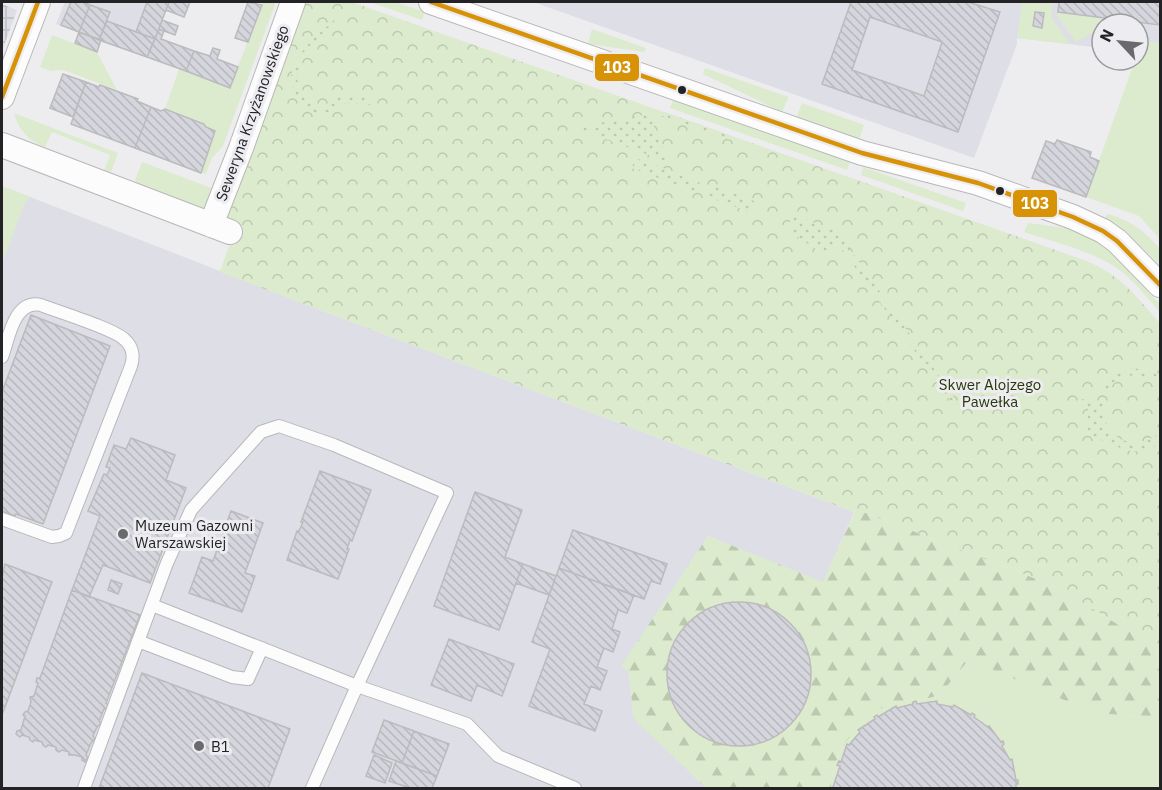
<svg xmlns="http://www.w3.org/2000/svg" width="1162" height="790" viewBox="0 0 1162 790" font-family="'IBM Plex Sans',sans-serif">
  <style>
    .built { fill: #dddee6 }
    .industrial { fill: url(#industrial-grid) }
    .grass { fill: #dcebcd }
    .forest { fill: url(#forest-firs); fill-rule: evenodd }
    .park { fill: url(#park-crowns) }
    .garden { fill: url(#garden-dots) }
    .building { fill: url(#building-back-hatch); stroke: #bbbbbd; stroke-width: 1.5; fill-rule: evenodd }
    .lines { fill: none; stroke-linecap: round; stroke-linejoin: round }
    .lane-casing { stroke: #b8b8ba; stroke-width: 14 }
    .street-casing { stroke: #b8b8ba; stroke-width: 26 }
    .lane { stroke: #fcfcfd; stroke-width: 12 }
    .street { stroke: #fcfcfd; stroke-width: 24 }
    .bus-1-casing { stroke: #ececf1; stroke-width: 9 }
    .bus-1 { stroke: #d79206; stroke-width: 4.5 }
    .bus-dot { fill: #232325; stroke: #ececf1; stroke-width: 2 }
    .poi-dot { fill: #6a6a6c; stroke: #ececf1; stroke-width: 2 }
    .labels { text-anchor: middle; dominant-baseline: central; stroke-width: 6; stroke-linejoin: round; paint-order: stroke }
    .street-label { font-size: 15px; fill: #232325; stroke: #ececf1 }
    .park-label { font-size: 15px; fill: #253805; stroke: #ececf1 }
    .poi-label { font-size: 15px; fill: #232325; stroke: #ececf1; text-anchor: start }
    .line-badge { stroke: #ececf1; stroke-width: 2 }
    .badge-label { font-size: 16px; text-anchor: middle; font-weight: bold; fill: #fff }
  </style>
  <defs>
    <pattern id="industrial-grid" width="8" height="8" patternUnits="userSpaceOnUse" patternTransform="scale(1.5)"><rect width="8" height="8" fill="#dddee6"/><path d="M0 4h8M4 0v8" fill="none" stroke="#bdbec5"/></pattern>
    <pattern id="forest-firs" width="22" height="20" patternUnits="userSpaceOnUse" patternTransform="scale(1.5)"><rect width="22" height="20" fill="#dcebcd"/><path d="M5 1l3.5 6h-7zM16 11l3.5 6h-7z" fill="#bcc9b0"/></pattern>
    <pattern id="park-crowns" width="20" height="18" patternUnits="userSpaceOnUse" patternTransform="scale(1.5)"><rect width="20" height="18" fill="#dcebcd"/><path d="M2 6a3 3 0 1 1 6 0M12 15a3 3 0 1 1 6 0" fill="none" stroke="#bcc9b0"/></pattern>
    <pattern id="garden-dots" width="8" height="8" patternUnits="userSpaceOnUse" patternTransform="scale(1.5)"><rect width="8" height="8" fill="#dcebcd"/><path d="M2 2h.1M6 6h.1" fill="none" stroke="#bcc9b0" stroke-width="1.8" stroke-linecap="round"/></pattern>
    <pattern id="building-back-hatch" width="6" height="6" patternUnits="userSpaceOnUse" patternTransform="scale(1.5)"><rect width="6" height="6" fill="#d5d5dd"/><path d="M-1 5l2 2M0 0l6 6M5-1l2 2" fill="none" stroke="#b7b7be"/></pattern>
  </defs>
  <rect width="100%" height="100%" fill="#ededf0"/>
  <path class="built" d="M65,2H169L147,57L56,24Z
    M533,2H1160V55L1138,52V24H1102V48L1017,38V44L974,158Z
    M2,186L320,310L854,512L823,583L708,536L622,666L629,671L633,713L678,760L704,786L710,788H2Z"/>
  <path class="industrial" d="M2,4L17,10L2,51Z"/>
  <path class="grass" d="M263,2H276L223,146L212,158L206,174L201,173L215,131L165,109L179,69L230,87Z
    M369,2H395L425,12L422,20Z
    M1022,2H1053L1051,17L1070,44L1017,38Z
    M1058,12L1117,20L1116,24H1102V32L1095,31L1076,42L1057,16Z
    M592,29L646,48L644,52L588,44Z
    M52,35L97,52L117,90L63,70L51,71L40,67Z
    M1138,40L1160,43V239L1139,216L1086,197L1135,60H1138Z
    M705,68L789,97L782,112L703,74Z
    M673,100L850,162L847,170L670,108Z
    M802,103L864,125L859,140L798,119L797,116Z
    M14,113L118,153L111,172L104,171L110,155L52,132L45,147C28,140 19,131 14,113Z
    M142,162L214,189L209,202L203,208L138,184L135,180Z
    M863,167L966,203L963,211L861,175Z
    M2,186L30,197L25,202L2,264Z
    M1107,214C1129,219 1146,232 1160,249V265L1129,235L1105,218Z
    M1028,223C1041,225 1056,226 1070,229C1109,241 1134,275 1160,304V312C1148,299 1136,283 1121,271C1094,251 1056,243 1024,232Z
    M969,660L1095,713L1138,716L1160,727V784L1157,788H831C832,752 861,712 897,702C907,699 930,700 938,695C946,689 961,668 969,660Z"/>
  <path class="forest" d="M859,510L1057,587L1160,650V727L1138,716L1095,713L969,660C961,668 946,689 938,695C930,700 907,699 897,702C861,712 832,752 831,788H710L704,786L636,721L633,713L629,672L621,666L708,536L823,582L855,511ZM741,602C750,604 760,604 768,608C801,626 819,664 805,700C796,721 779,738 756,743C669,764 631,643 714,607C722,603 733,603 741,602Z"/>
  <path class="park" d="M299,2H352L1081,259C1121,274 1133,293 1160,323V650L1057,587L859,510L854,512L217,271L221,269L237,223L227,218L225,213Z"/>
  <path class="garden" d="M339,16L340,21C321,39 283,66 303,96C307,103 314,108 322,107C328,106 332,100 338,98C348,94 359,95 370,96L373,105C364,104 354,103 345,104C335,106 329,115 319,114C310,113 302,106 297,98C276,65 318,35 339,16Z
    M665,112L732,136L730,140L660,115Z
    M649,114L668,162L581,130L583,126Z
    M635,158L699,181L700,187L698,193L632,168Z
    M714,186L754,201L750,212L705,196L707,190Z
    M792,214L838,232L958,403L954,406L839,245L835,244L823,254L792,233L790,221Z
    M1132,368L1152,371L1160,377V385C1143,370 1118,372 1106,393L1099,391L1115,374Z
    M1081,399L1103,402C1100,436 1134,456 1160,432V443C1149,451 1134,454 1120,448C1117,446 1112,442 1108,441C1096,440 1097,440 1088,431V408L1079,406Z"/>
  <path class="building" d="M71,2H83L90,5L79,32L61,25Z
    M147,2H169L155,39L136,32Z
    M169,2H190L184,17L166,10Z
    M248,2L262,5L248,42L235,38Z
    M851,2H968L1000,12L958,132L822,84ZM870,17L942,42L924,96L852,70Z
    M1059,2H1160V25L1058,12Z
    M90,5L110,12L99,40L79,32Z
    M1035,12L1044,13L1042,28L1033,26Z
    M162,20L178,26L175,35L159,29Z
    M107,21L155,39L147,57L99,40Z
    M159,29L164,31L161,39L194,51L186,71L147,57Z
    M79,32L101,40L97,52L75,43Z
    M213,48L220,50L217,59L238,67L230,88L186,71L194,51L210,56Z
    M63,74L86,82L73,117L50,108Z
    M86,82L99,87L100,85L138,99L137,101L151,107L135,148L71,124Z
    M151,107L161,111L165,109L204,124L206,127L215,131L201,173L135,148Z
    M1057,140L1091,152L1090,157L1099,161L1086,197L1032,178L1046,141L1055,144Z
    M31,315L110,346L43,524L16,514L15,516L2,511V392Z
    M131,438L175,455L166,480L186,488L150,583L103,565L89,597L72,590L100,516L88,511L104,474L107,475L110,468L106,467L114,445L126,449Z
    M320,471L371,490L352,541L350,540L347,549H349L338,579L287,560L297,531H299L303,522H301Z
    M475,492L522,510L505,557L523,564L499,630L434,606Z
    M231,511L263,523L245,573L255,576L242,612L189,593L202,557L213,561Z
    M573,530L667,564L660,584L651,581L644,599L559,568Z
    M5,564L52,582L2,715V577Z
    M523,564L556,576L549,595L516,583Z
    M559,568L634,595L627,613L618,610L612,629L620,632L613,652L604,648L597,667L607,671L600,690L591,686L584,704L602,711L595,731L529,706L550,649L532,642Z
    M111,580L122,584L118,594L108,590Z
    M72,590L140,615L106,703L108,705L107,709H104L99,721L101,723L97,727L93,736L95,739L91,743L86,755L88,758L85,762L82,760V757L75,755H69V752L62,750L59,752L56,750V747L48,745L46,747L43,745L42,742L34,740L33,742L30,740L29,737L22,735L20,737L16,734L17,731L21,730L25,716L23,715L25,712L28,711L31,702L30,697L34,696L38,683L36,682L37,678H40Z
    M667 674a72 72 0 1 1 144 0a72 72 0 1 1-144 0Z
    M449,639L514,664L502,696L477,685L471,701L431,685Z
    M142,673L290,729L268,788H99Z
    M916,701L917,704L937,701V704L953,707L954,705L971,715L972,713L975,715L974,717L988,727L989,726L1001,742L1003,741L1004,744L1002,746L1010,760L1012,759L1016,780H1018V784H1016V788H836L833,787L840,766L837,765L839,761L841,762L847,744L849,745L860,732L858,730L875,719L874,717L877,715L878,717L896,706L897,708L913,704V702Z
    M384,720L414,731L402,763L372,752Z
    M414,731L449,744L437,776L402,763Z
    M374,755L392,763L385,783L366,776Z
    M396,761L437,776L432,788H410L389,781Z"/>
  <g class="lines">
    <defs>
      <path id="lane" d="M2,357C9,338 14,299 41,305C58,312 115,329 125,340C133,347 134,357 131,366L66,533L59,536L52,537L2,519
        M138,641L232,677L248,679L262,648
        M84,788L167,563L191,510L261,432L279,426L334,445L447,493L357,686L152,605
        M312,788L357,686L467,724L498,756L575,788"/>
      <path id="street" d="M431,2L862,153L978,183L1073,217L1103,231L1117,241L1160,285
        M2,97L38,2
        M2,145L230,232
        M211,225L241,148L293,2"/>
    </defs>
    <use href="#lane" class="lane-casing"/>
    <use href="#street" class="street-casing"/>
    <use href="#lane" class="lane"/>
    <use href="#street" class="street"/>
    <defs>
      <path id="bus-1" d="M431,2L862,153L978,183L1073,217L1103,231L1117,241L1160,285
        M2,97L38,2"/>
    </defs>
    <use href="#bus-1" class="bus-1-casing"/>
    <use href="#bus-1" class="bus-1"/>
  </g>
  <g class="bus-dot">
    <circle cx="682" cy="90" r="5"/>
    <circle cx="1000" cy="191" r="5"/>
  </g>
  <g class="poi-dot">
    <circle cx="123" cy="534" r="6"/>
    <circle cx="199" cy="746" r="6"/>
  </g>
  <g class="labels">
    <g class="street-label">
      <text transform="translate(252 113) rotate(-70)">Seweryna Krzyżanowskiego</text>
    </g>
    <g class="park-label">
      <text x="990" y="384">Skwer Alojzego<tspan x="990" dy="17">Pawełka</tspan></text>
    </g>
    <g class="poi-label">
      <text x="135" y="525">Muzeum Gazowni<tspan x="135" dy="17">Warszawskiej</tspan></text>
      <text x="211" y="746">B1</text>
    </g>
  </g>
  <g class="line-badge">
    <rect x="594" y="53" width="46" height="29" rx="6" fill="#d79206"/>
    <rect x="1012" y="189" width="46" height="29" rx="6" fill="#d79206"/>
  </g>
  <g class="badge-label">
    <text x="617" y="73">103</text>
    <text x="1035" y="209">103</text>
  </g>
  <rect width="1162" height="790" fill="none" stroke="#232325" stroke-width="6"/>
  <g transform="translate(1120 42) rotate(296)"><circle r="28" fill="#ececf1" stroke="#9c9c9f" stroke-width="1.5"/>
  <path d="M0-4.5L10 22L0 15L-10 22Z" fill="#6a6a6c"/>
  <text y="-9" font-size="16" font-weight="bold" text-anchor="middle" fill="#232325">N</text>
  </g>
</svg>
